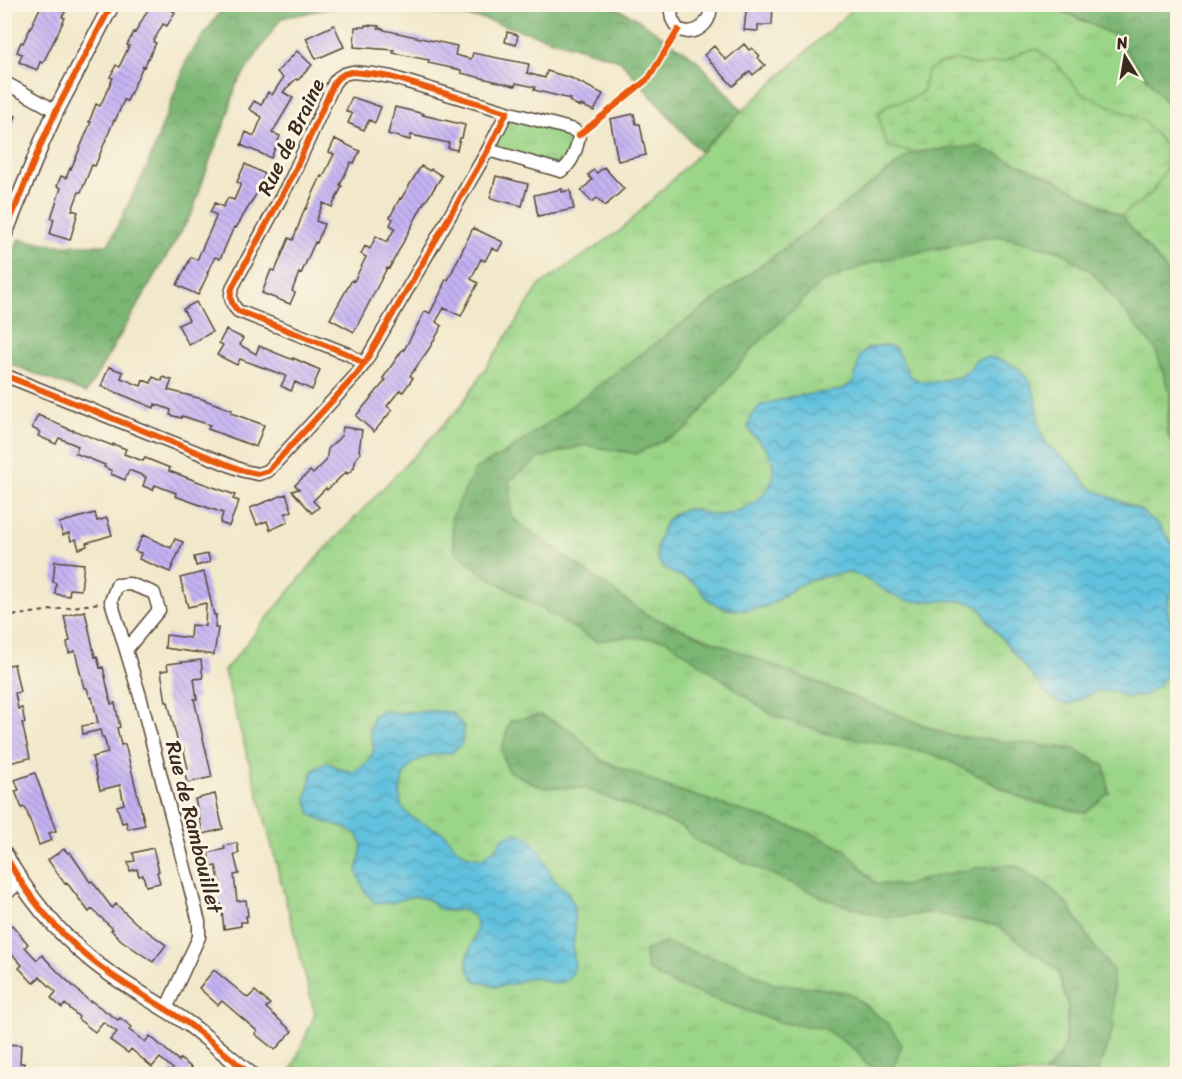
<svg xmlns="http://www.w3.org/2000/svg" width="1182" height="1079" viewBox="0 0 1182 1079" font-family="Sriracha,sans-serif">
  <style>
    .grass { fill: url(#grass-tufts); stroke: #6b8053; stroke-width: 1.5 }
    .forest { fill: url(#forest-crowns); stroke: #5c7049; stroke-width: 1.5 }
    .wetland { fill: url(#wetland-marsh); stroke: #6b8053; stroke-width: 1.5 }
    .water { fill: url(#water-waves); stroke: #4e767e; stroke-width: 1.5 }
    .building { fill: url(#building-back-hatch) }
    .lines { fill: none; stroke-linecap: round; stroke-linejoin: round }
    .minor-casing { stroke: #564638; stroke-width: 15 }
    .tertiary-casing { stroke: #564638; stroke-width: 18 }
    .path { stroke: #564638; stroke-width: 2; stroke-dasharray: 4.5 4.5; stroke-linecap: butt }
    .minor { stroke: #fff; stroke-width: 12 }
    .tertiary { stroke: #fff; stroke-width: 15 }
    .cycleway-casing { stroke: #fcf5e5; stroke-width: 10 }
    .cycleway { stroke: #e8590c; stroke-width: 6 }
    .labels { text-anchor: middle; dominant-baseline: central; stroke-width: 6; stroke-linejoin: round; paint-order: stroke }
    .street-label { font-size: 21px; fill: #3b2a1e; stroke: #fcf5e5 }
  </style>
  <defs>
    <pattern id="grass-tufts" width="24" height="20" patternUnits="userSpaceOnUse" patternTransform="scale(1.5)"><rect width="24" height="20" fill="#9bd588"/><path d="M3 7l-1-3M5 7V3M7 7l1-3M15 17l-1-3M17 17v-4M19 17l1-3" fill="none" stroke="#86b775"/></pattern>
    <pattern id="forest-crowns" width="20" height="18" patternUnits="userSpaceOnUse" patternTransform="scale(1.5)"><rect width="20" height="18" fill="#7cb674"/><path d="M2 6a3 3 0 1 1 6 0M12 15a3 3 0 1 1 6 0" fill="none" stroke="#67945f"/></pattern>
    <pattern id="wetland-marsh" width="20" height="14" patternUnits="userSpaceOnUse" patternTransform="scale(1.5)"><rect width="20" height="14" fill="#9bd588"/><path d="M1 5h8M5 5V1M11 12h8M15 12V8" fill="none" stroke="#86b775"/></pattern>
    <pattern id="water-waves" width="16" height="10" patternUnits="userSpaceOnUse" patternTransform="scale(1.5)"><rect width="16" height="10" fill="#60c1de"/><path d="M0 5q4-4 8 0t8 0" fill="none" stroke="#509db3"/></pattern>
    <pattern id="building-back-hatch" width="6" height="6" patternUnits="userSpaceOnUse" patternTransform="scale(1.5)"><rect width="6" height="6" fill="#c5b3f4"/><path d="M-1 5l2 2M0 0l6 6M5-1l2 2" fill="none" stroke="#a192c5"/></pattern>
  </defs>
  <rect width="100%" height="100%" fill="#fcf5e5"/>
  <filter id="ink" filterUnits="userSpaceOnUse"><feTurbulence type="fractalNoise" baseFrequency=".0167" numOctaves="2"/><feDisplacementMap in="SourceGraphic" scale="12" xChannelSelector="R" yChannelSelector="G"/><feConvolveMatrix kernelMatrix="1 2 1 2 8 2 1 2 1" color-interpolation-filters="sRGB"/></filter>
  <filter id="wash" filterUnits="userSpaceOnUse"><feTurbulence type="fractalNoise" baseFrequency=".008" numOctaves="4" result="noise"/><feDisplacementMap in="SourceGraphic" scale="24" xChannelSelector="R" yChannelSelector="G"/><feGaussianBlur stdDeviation="1.35" result="paint"/><feColorMatrix in="noise" values="0 0 0 0 0 0 0 0 0 0 0 0 0 0 0 0 0 1.4 0 .05"/><feComposite in="paint" operator="in"/></filter>
  <g filter="url(#wash)">
    <rect width="100%" height="100%" fill="#f2e8cb"/>
    <path class="grass" d="M857,5H1049L1114,35L1177,117V1074H290L315,1014L261,804L224,671L316,559L461,406L540,285L621,230L742,111Z
      M507,112L574,130L568,167L488,150Z"/>
    <path class="forest" d="M226,4L349,5L281,18L236,85L228,115L210,160L192,213L86,393L5,362V271L19,239L54,245H108L147,167L188,57Z
      M361,5H610L634,17L697,60L742,111L700,152L620,60L483,19Z
      M1049,5H1177V117L1114,35Z
      M977,146L1054,179L1121,216L1163,266L1177,294V453L1167,432L1170,394L1156,350L1093,273L1060,251L998,236L873,262L821,283L754,347L686,430L636,454L585,445L541,457L509,481L512,518L647,615L949,735L1075,749L1105,766L1109,793L1085,813L1025,800L941,757L882,743L832,735L774,716L665,639L626,637L596,641L486,576L455,551L451,519L476,468L504,454L559,415L914,152Z
      M540,715L571,730L601,760L668,787L808,832L846,850L875,883L903,886L928,878L980,867L1015,865L1050,887L1069,906L1096,949L1113,970L1114,1026L1097,1074H1044L1064,1049L1068,1006L1057,969L997,926L931,913L887,918L834,902L697,841L682,827L584,788L541,787L508,771L501,750L510,721Z
      M666,943L706,956L738,965L773,984L813,987L850,993L888,1024L902,1045L893,1068L867,1066L857,1051L823,1028L782,1023L672,984L647,970L645,951Z"/>
    <path class="wetland" d="M1037,49L1057,65L1081,93L1144,121L1165,145L1167,167L1151,194L1121,216L1054,179L977,146L914,152L888,147L883,135L878,112L892,103L910,100L923,91L927,72L938,64L958,60L978,66L1005,61L1023,52Z"/>
    <path class="water" d="M883,345L895,348L910,376L920,381H937L960,377L968,371L976,360L990,357L1005,361L1018,368L1030,382L1036,400L1039,426L1046,444L1072,465L1082,479L1092,489L1138,509L1159,525L1172,543L1177,555V579L1169,598L1168,615L1176,634L1177,651L1170,670L1158,686L1143,696L1127,698L1113,691H1097L1070,704L1058,703L1047,694L987,620C985,616 983,611 980,608C967,595 927,603 909,601C889,598 866,573 847,573C836,573 809,580 799,585C788,591 779,601 768,605C753,611 730,612 715,604C706,600 703,591 696,585C687,576 669,575 661,565C655,557 656,548 659,539C662,528 668,516 680,511C695,505 704,516 719,515C746,513 781,491 772,461C769,447 755,440 748,428L751,416L760,406L789,397L841,390L853,383L860,356L868,348Z
      M382,709L393,713L431,711L451,712L464,727L462,744L451,753L430,755L413,763L403,776L400,791L401,806L412,818L444,833L454,846L468,856L482,858L496,848L504,837L517,833L529,838L540,851L554,880L566,890L574,905L575,931L573,948L575,967L569,979L556,984L544,980L530,977L513,984L495,987L475,980L468,970L467,958L474,938L477,927L474,916L463,910L449,911L440,909L427,899L414,896L391,903H376L365,892L357,872L362,845L358,835L344,827L324,822L311,814L306,799L313,770L327,762L340,769L353,772L368,762L374,750L370,730L373,716Z"/>
    <g id="blocks">
      <path class="building" d="M42,4H70L62,17L65,18L43,63L40,62L37,70L19,62L22,54L17,52L21,42L23,43Z
        M151,4H162L175,12L167,26L163,24L153,42L156,43L144,67L143,66L127,101L124,100L115,121L114,120L95,166L92,165L81,192H79L72,210L78,212L70,240L50,234L54,219L51,218L61,188L57,186L61,176L66,178L70,168L71,169L91,122H89L96,104L100,106L113,78L110,77L116,65L119,67L129,46L127,45L134,32L135,33Z
        M747,4H773L772,25H758V31L744,30Z
        M334,25L344,47L316,59L306,38Z
        M365,25L379,26L378,28L384,29V30L457,46L455,55L471,59L473,53L529,64L527,73L545,78L547,71L571,78L603,94L594,111L581,105L580,107L569,101L570,99L534,90L535,87L516,83L515,86L461,73V70L428,63L429,60L393,53L394,50L354,47L355,27H365Z
        M507,32L518,35L516,45L505,42Z
        M744,44L749,50L752,48L760,56L758,58L765,65L753,75L750,71L733,86L704,55L714,46L726,60Z
        M297,51L312,65L298,80L296,79L283,92L293,98L272,133L280,136L271,158L241,145L246,132L254,136L262,117L249,109L254,101L261,105L268,92L272,95L283,78L277,72Z
        M352,97L381,107L375,123L369,120L364,130L348,123L352,114L346,111Z
        M395,107L424,114L423,115L465,125L462,138H460L457,150L448,148L449,143L411,135L410,140L388,134Z
        M6,112L16,116L6,145L4,144V117Z
        M634,114L636,124H640L646,155L618,161L610,119Z
        M335,139L360,151L354,163L351,162L340,185L342,186L332,207L323,203L316,221L324,224L317,243L315,242L301,274L299,273L292,291L295,293L290,304L262,293L271,270L275,271L289,238L293,240L305,208L306,209L321,176L323,177L334,154L329,152Z
        M245,164L265,174L255,196L236,228L234,227L220,259L215,257L207,273L208,274L198,295L177,285L191,257L197,260L216,217V215L210,212L215,203L223,207L228,198L234,200L241,184L237,182Z
        M421,166L430,171L431,169L442,176L426,201H425L389,269L387,268L354,332L330,319L352,280L354,281L366,257L361,254L365,246L370,249L376,236L387,242L395,228L390,225L393,219L390,217L400,198L401,199Z
        M604,167L624,189L605,206L597,198L592,202L581,191L592,180L588,175L594,170L597,173Z
        M496,176L528,184L522,206L490,198Z
        M562,189V192L570,190L574,209L538,216L534,195Z
        M473,228L503,242L498,251L492,248L485,261L481,259L471,279L478,283L461,316L444,308L436,322L442,326L429,349L410,376L413,378L403,392L400,390L387,406L392,410L374,432L356,416L386,380L383,378L403,349L404,350L425,311L430,313L443,288H442L446,279L448,280Z
        M196,302L212,332L189,345L178,325L189,320L183,309Z
        M226,330L243,338L240,345L256,354L259,346L293,360V358L320,370L312,390L295,382L291,391L281,386L286,376L240,359L237,365L217,355L223,345L219,343Z
        M109,367L123,372L121,378L141,386L143,380L151,383L153,377L162,381L163,377L172,380L168,390L202,399L232,410L231,413L264,425L256,447L208,429L210,425L182,416L181,418L170,415L171,410L155,404L154,408L101,386Z
        M38,415L73,431V430L113,446V444L126,449L124,454L143,461L145,458L170,468L169,471L235,495L233,499L239,501L229,526L220,523L223,513L175,496L176,493L155,485L153,490L143,486L146,477L129,470L125,480L111,474L112,471L104,467L105,465L75,453L78,446L59,438L56,444L38,436L40,432L32,428Z
        M343,427L362,430L359,451L361,453L356,458L354,468L347,474L346,472L327,490L326,488L313,501L319,507L312,513L292,491L299,489L295,485L310,471L313,474L326,461L328,449L341,436Z
        M286,494L292,511L285,514L288,522L270,530L267,521L257,525L250,508Z
        M95,513L97,521L107,518L112,535L86,543L87,546L79,549L76,539L71,541L69,533L63,535L59,523Z
        M143,535L171,548L175,539L183,542L170,572L139,559L141,553L135,551Z
        M208,554L210,562L196,566L194,557Z
        M55,561L84,564L81,590L70,589L69,596L55,594L56,583L53,582Z
        M204,572L214,615H216L215,628H218L214,655L165,648L166,635L190,638L191,625L205,626L206,603L188,607L180,578Z
        M85,611L95,657L97,656L100,668L103,667L111,704L115,703L120,727L117,728L121,745L125,744L145,825L128,829L126,822L122,823L117,806L124,804L120,785L100,790L92,757L108,753L104,737H102L100,730L83,734L82,726L98,723L92,697L90,698L87,688H84L75,651L69,653L67,642L70,641L64,616Z
        M201,660L203,678L194,679L197,699H194L212,777L187,783L184,769H188L183,747L179,748L168,702H166L161,671L168,670L167,664Z
        M14,664L20,692L15,693L18,709L22,708L25,723H22L30,758L9,763L4,741V666Z
        M35,773L56,831L49,833L52,840L39,845L25,807L22,808L15,791L19,790L15,780Z
        M215,794L223,829L203,834L195,799Z
        M237,843L239,853L234,855L239,874L234,875L237,901L246,900L248,916H246L247,922H241V926L224,929L221,904H218L216,891H222L216,866L212,867L208,853L225,849L224,846Z
        M153,848L159,871L157,872L160,883L146,886L143,875L139,876L137,869L130,871L128,862L135,861L133,853Z
        M64,849L68,853L70,852L90,882L92,881L112,908L116,904L136,923L166,945L153,962L121,940L111,930L113,929L92,909L89,912L67,883L65,884L48,860Z
        M12,925L28,944L25,947L37,960L42,955L58,972L90,1002L91,1001L118,1020L120,1018L132,1027L129,1030L145,1042L150,1036L179,1061L180,1059L192,1068L187,1074H169L173,1069L160,1058L152,1067L131,1049L128,1053L110,1040L117,1032L103,1022L95,1032L78,1019L79,1017L65,1004L62,1008L51,998L56,992L40,977L33,983L19,968L22,965L10,952L4,957V932Z
        M214,970L248,998L255,991L270,1004L266,1008L292,1031L275,1050L255,1034L257,1031L222,1001L218,1005L199,988Z
        M4,1044L21,1045L20,1063H24L23,1074H4Z"/>
    </g>
  </g>
  <g filter="url(#ink)">
    <use href="#blocks" fill-opacity="0" stroke="#564638" stroke-width="1.5"/>
    <g class="lines">
      <defs>
        <path id="minor" d="M677,4L671,12L672,19L678,30C679,30 688,32 688,32C703,31 712,19 710,4
          M4,82L56,111
          M488,150L561,171C572,164 577,149 579,135L574,130L507,112
          M4,375L244,471L258,474L268,471L355,376L364,364L488,150L507,112L391,77L373,74L352,72L344,74L338,78L334,83L292,177L233,286C229,296 230,303 238,311L348,354L364,364
          M126,650L159,610L154,593L130,584L117,585L111,601L140,696L199,922V937L166,1009"/>
        <path id="tertiary" d="M4,235L42,142L56,111L112,4
          M4,853C26,895 58,933 94,962C124,986 159,1003 190,1025C211,1041 230,1058 250,1074
          M4,894L20,879"/>
      </defs>
      <use href="#minor" class="minor-casing"/>
      <use href="#tertiary" class="tertiary-casing"/>
      <path class="path" d="M4,617L100,603"/>
      <use href="#minor" class="minor"/>
      <use href="#tertiary" class="tertiary"/>
      <defs>
        <path id="cycleway" d="M579,135L649,78L678,30
          M4,235L42,142L56,111L112,4
          M4,375L244,471L258,474L268,471L355,376L364,364L488,150L507,112L391,77L373,74L352,72L344,74L338,78L334,83L292,177L233,286C229,296 230,303 238,311L348,354L364,364
          M4,853C26,895 58,933 94,962C124,986 159,1003 190,1025C211,1041 230,1058 250,1074"/>
      </defs>
      <use href="#cycleway" class="cycleway-casing"/>
      <use href="#cycleway" class="cycleway"/>
    </g>
  </g>
  <g class="labels">
    <g class="street-label">
      <text transform="translate(291 137) rotate(-64)">Rue de Braine</text>
      <text transform="translate(194 827) rotate(76)">Rue de Rambouillet</text>
    </g>
  </g>
  <rect width="1182" height="1079" fill="none" stroke="#fcf5e5" stroke-width="24"/>
  <g transform="translate(1125 57) rotate(349)" stroke="#fcf5e5" stroke-width="4.5" paint-order="stroke">
  <path d="M0-4.5L10 22L0 15L-10 22Z" fill="#3b2a1e"/>
  <text y="-9" font-size="16" font-weight="bold" text-anchor="middle" fill="#3b2a1e">N</text>
  </g>
</svg>
